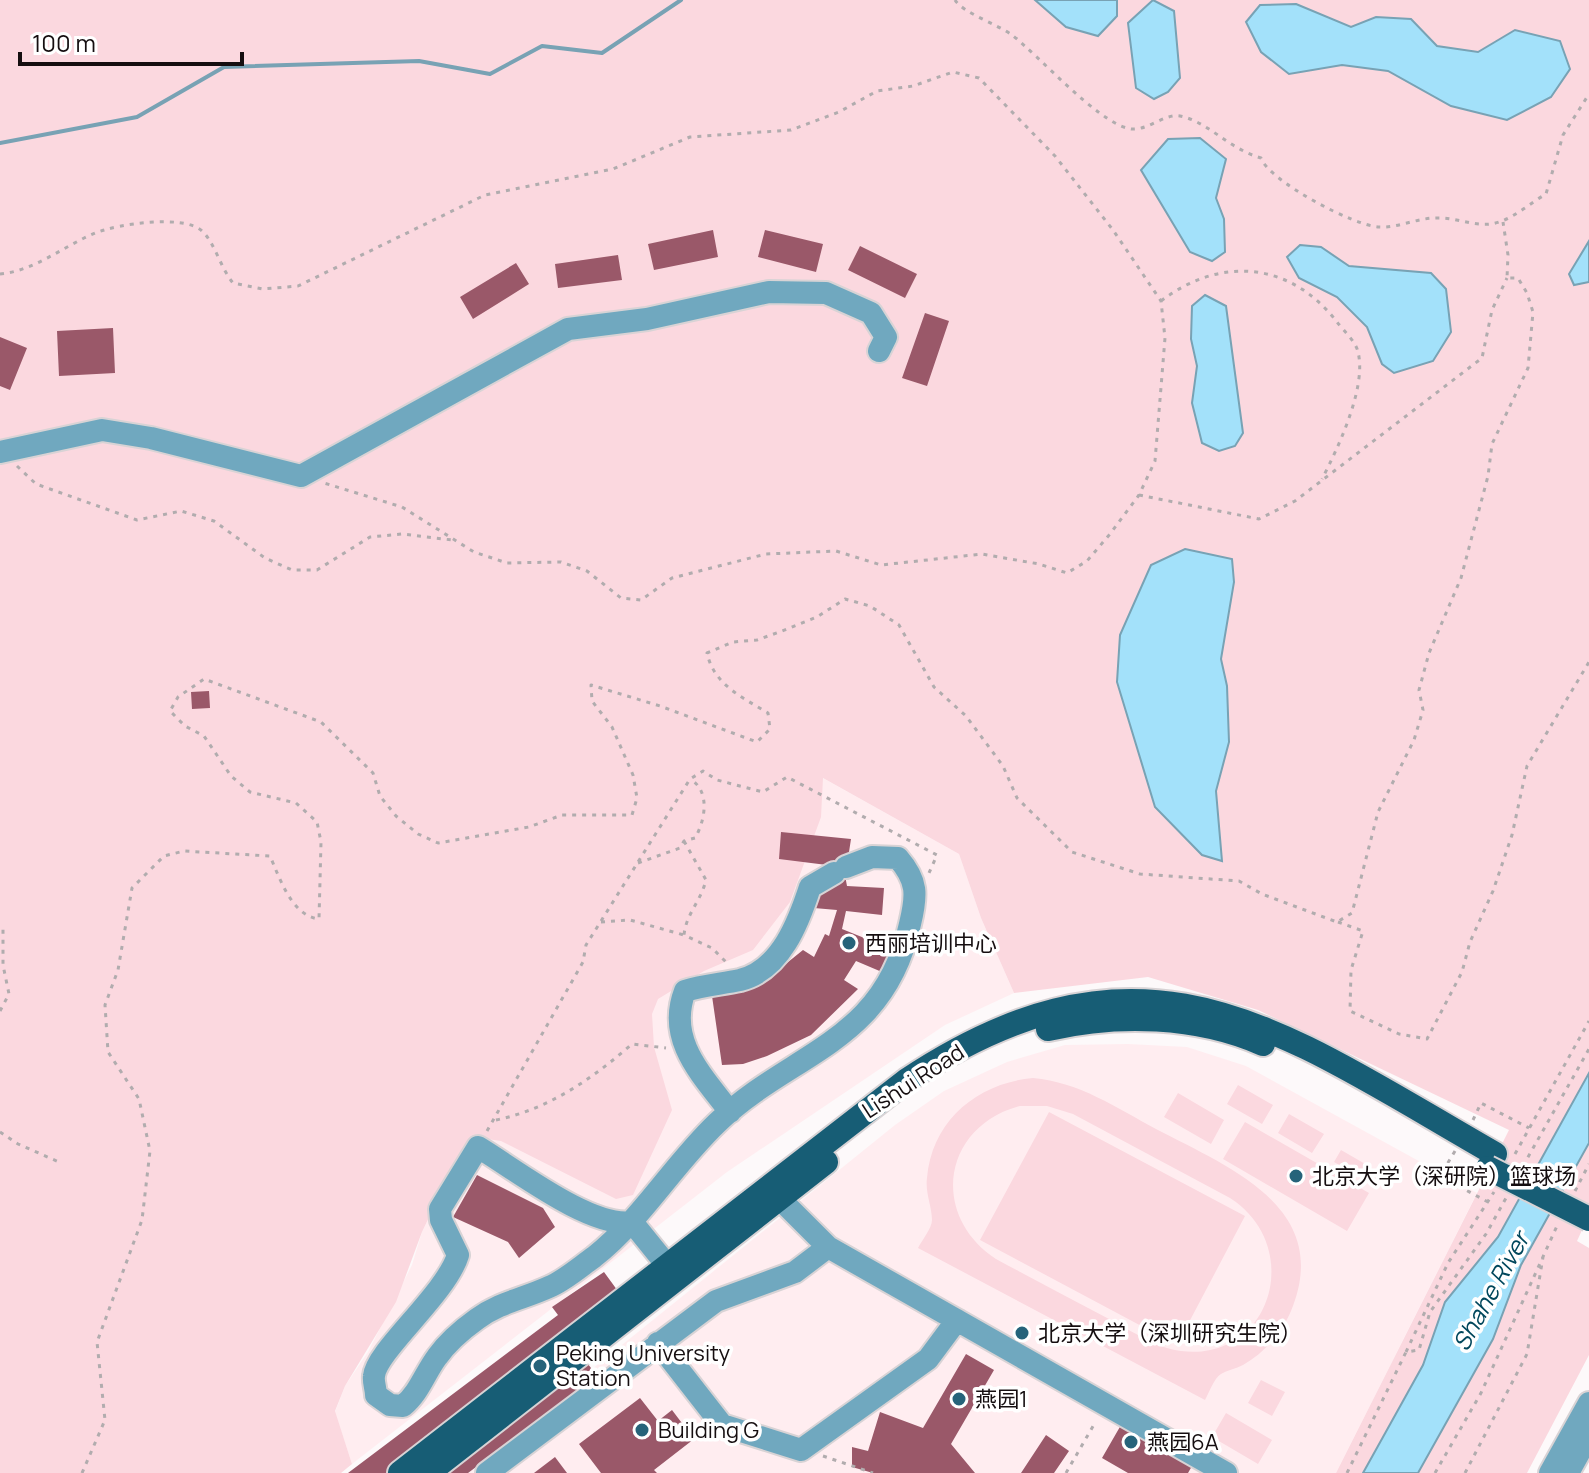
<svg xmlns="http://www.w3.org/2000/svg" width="1589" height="1473" viewBox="0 0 1589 1473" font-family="Manrope,'Noto Sans SC',sans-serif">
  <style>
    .built { fill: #ffedf0 }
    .green { fill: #fbd8df; fill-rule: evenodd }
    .water { fill: #a3e1fa; stroke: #78a2b4; stroke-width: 2 }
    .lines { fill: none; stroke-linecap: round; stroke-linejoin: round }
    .stream { stroke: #78a2b4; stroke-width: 4 }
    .building { fill: #9a5869 }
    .minor-casing { stroke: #d8d3d5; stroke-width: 26 }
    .major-casing { stroke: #d8d3d5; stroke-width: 28 }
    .path { stroke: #b1acae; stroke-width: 3; stroke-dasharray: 4 6; stroke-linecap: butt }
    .minor { stroke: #70a8bf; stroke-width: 22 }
    .major { stroke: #175d75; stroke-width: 24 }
    .major-bridge-casing { stroke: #d8d3d5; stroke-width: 28; stroke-linecap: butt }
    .major-bridge { stroke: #175d75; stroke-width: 24 }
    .poi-dot { fill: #26637a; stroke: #fff; stroke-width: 3 }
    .labels { text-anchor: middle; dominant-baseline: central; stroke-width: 7; stroke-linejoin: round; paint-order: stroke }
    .poi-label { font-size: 22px; fill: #150e10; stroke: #fff; text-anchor: start }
    .street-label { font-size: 22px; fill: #150e10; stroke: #fff }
    .water-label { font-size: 24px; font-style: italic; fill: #00475c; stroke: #fff }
  </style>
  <rect width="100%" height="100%" fill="#fdf9fa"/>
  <path class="built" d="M821,777L959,854L981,918L1014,993L945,1025L727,1172L352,1464L335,1412L345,1386L368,1352L412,1265L422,1232L459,1155L491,1104Z
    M1128,1044L1187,1047L1246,1066L1477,1193L1336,1473H463L895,1125L944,1091L1007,1062L1065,1045Z"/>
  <path class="green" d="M0,0H1589V1215L1577,1241L1589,1248V1355L1527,1473H1336L1509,1130L1258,1010L1148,977L1014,993L981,918L959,854L823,778L821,817L790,902L753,950L704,971L658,999L652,1014L654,1047L672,1110L633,1195L616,1199L501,1141L473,1137L459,1155L422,1232L396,1302L345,1386L335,1411L352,1464L341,1473H0Z
    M1033,1078C1079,1082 1117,1108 1156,1129C1228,1167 1334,1207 1291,1311C1282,1333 1264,1353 1243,1365C1236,1369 1227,1370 1221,1374C1214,1378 1209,1393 1205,1400L918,1248C922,1240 932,1228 932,1220C932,1206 925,1193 927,1178C932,1120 978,1083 1033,1078ZM1020,1106H1047L1073,1114L1230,1198C1305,1246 1272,1362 1181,1351C1156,1348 1132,1331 1109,1319C1071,1299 1033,1279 996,1259C929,1215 943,1126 1020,1106Z
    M1238,1085L1273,1105L1262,1124L1227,1104Z
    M1178,1093L1224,1120L1211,1144L1164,1117Z
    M1049,1112L1245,1216L1177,1345L980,1240Z
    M1289,1114L1324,1134L1312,1153L1278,1133Z
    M1245,1122L1369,1193L1347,1231L1223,1159Z
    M1341,1150L1367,1165L1360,1177L1334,1162Z
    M1261,1380L1285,1392L1272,1416L1248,1403Z
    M1226,1413L1272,1440L1258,1464L1212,1437Z"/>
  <path class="water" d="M1035,0H1117V16L1098,36L1066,27Z
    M1153,0L1174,11L1180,78L1168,92L1154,99L1136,88L1128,23Z
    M1296,4L1351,27L1376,17L1411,19L1437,46L1478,52L1515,30L1560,41L1570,69L1551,97L1507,120L1451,106L1388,71L1342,65L1289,74L1261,52L1246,22L1260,5Z
    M1200,138L1226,159L1216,198L1224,219L1225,252L1212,261L1190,252L1141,170L1168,139Z
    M1589,241V282L1574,285L1569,274Z
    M1300,245L1321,247L1349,266L1431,273L1446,289L1451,332L1433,361L1394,373L1382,364L1367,327L1337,297L1299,278L1287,257Z
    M1205,295L1226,306L1243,433L1235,446L1219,451L1202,443L1192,403L1197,366L1191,339L1192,306Z
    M1185,549L1232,559L1234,582L1221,659L1227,686L1229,742L1216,791L1222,861L1202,855L1155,807L1117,682L1120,635L1151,565Z
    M1589,1073V1143L1521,1265L1493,1339L1418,1473H1363L1423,1365L1445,1302L1498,1237Z"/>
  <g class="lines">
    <path class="stream" d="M0,143L137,117L224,67L419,61L490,74L542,46L602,53L681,0"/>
  </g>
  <path class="building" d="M713,230L718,257L654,270L648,244Z
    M765,230L823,244L816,272L758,257Z
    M860,246L917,274L905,298L848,270Z
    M618,255L622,280L558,288L555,264Z
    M516,263L529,284L473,319L460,297Z
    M925,313L949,321L927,386L902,378Z
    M113,328L115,373L59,376L57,331Z
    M0,337L27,348L10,390L0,386Z
    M209,691L210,708L192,709L191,692Z
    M781,832L851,839L847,865H843L847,886L884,888L882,915L846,911L842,929L899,952L889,975L856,961L844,980L858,989L811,1035L767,1056L743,1064L722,1065L712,996L740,992L767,979L803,950L814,957L825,934L829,936L837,910L814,908L819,882L838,884L835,866L779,859Z
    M477,1175L543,1208L555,1227L519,1258L508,1242L453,1217Z
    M604,1272L639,1320L582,1356L597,1376L468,1473H348L558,1315L552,1307Z
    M966,1354L994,1370L951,1444L975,1473H873L852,1467V1447L868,1451L880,1412L923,1428Z
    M640,1398L658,1421L672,1410L694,1439L654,1470L657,1473H601L579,1444Z
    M1121,1425L1192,1466L1188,1473H1128L1102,1458Z
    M1046,1435L1069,1451L1054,1473H1021Z
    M555,1457L567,1473H534Z"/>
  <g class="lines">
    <defs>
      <path id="minor" d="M0,452L102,430L151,438L301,476L568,329L647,319L769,292L826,293L871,313L886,337L879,351
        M730,1112C702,1075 666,1040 685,991C703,985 721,984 740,980C781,970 799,921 810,887L834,873
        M779,1198L828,1247L1226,1473
        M666,1264L632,1222C590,1228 515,1169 478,1147L440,1209L441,1220L458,1255C446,1294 376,1351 374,1376C373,1382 376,1389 376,1395L390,1405L403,1406C419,1393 425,1373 437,1357C447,1343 463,1329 477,1319C500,1302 523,1299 549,1287C564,1281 580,1267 594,1257C642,1219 673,1165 717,1123C790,1052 884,1044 910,924C917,895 918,881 898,858L872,857L846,867
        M658,1343L722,1425L801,1450L928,1359L957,1320
        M487,1473L716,1301L795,1272L828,1247
        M1550,1473L1589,1403
        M1568,1473L1589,1435"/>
      <path id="major" d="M1048,1029C1118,1013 1197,1015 1263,1044
        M400,1473L907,1080C1147,921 1280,1031 1495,1154
        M428,1473L826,1162"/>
    </defs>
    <use href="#minor" class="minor-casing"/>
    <use href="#major" class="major-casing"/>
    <path class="path" d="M955,0C963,13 997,24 1012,35C1040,57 1096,120 1127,128C1145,134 1163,113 1180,116C1207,121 1229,149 1261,158C1269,181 1354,226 1379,227C1399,228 1419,217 1439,218C1460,218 1479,229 1499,222C1515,217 1532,202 1546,194L1563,135L1589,94
      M0,274C34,271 64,246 95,233C118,224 184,214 202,231C215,243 220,267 233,283L263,289L298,286L485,195L613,169L690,137L791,130L839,112L877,91L913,86L953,72L979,78L1055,156L1113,230L1161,301L1165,338L1155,461L1139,495L1110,534L1087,561L1067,573L1039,564L982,554L881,565L836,551L766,554L672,578L641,600L621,598L587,571L561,562L507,563L474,552L402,507L324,483
      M1161,301C1220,256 1290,261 1337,322C1344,331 1356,342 1358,352C1367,387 1338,448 1322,479
      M17,466L36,484L137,520L181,511L214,521L265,558L292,570H317L370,537L402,534L452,540
      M1139,495L1259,519L1295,501L1482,358L1492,310L1507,278
      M684,841L706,880C701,901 686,914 684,935L712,948L729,965
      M638,863L680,848L684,841L695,838C705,821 711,791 690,779
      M601,922L630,920L684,935
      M1338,922L1363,931L1351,970L1350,1011L1399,1034L1427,1039L1462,972L1470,942L1493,891L1512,835L1527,766L1589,662
      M0,1011L9,994L3,965V925
      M496,1120C549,1109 592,1079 632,1044L666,1048
      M1473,1120L1481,1103L1529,1128
      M487,1131L583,962L586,945L690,779L703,771L717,780L763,792L787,777L937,855L929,873
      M0,1132L18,1144L59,1162
      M1455,1151L1440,1176L1488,1202
      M1515,1154L1589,1021
      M1523,1166L1589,1049
      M1575,1191L1589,1164
      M1406,1352L1448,1263L1494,1192
      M823,1456L873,1473
      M82,1473L105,1420L97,1342L142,1220L150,1151L139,1099L108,1052L105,1005L118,970L132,888L164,856L184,851L270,856C280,879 292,916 319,919L321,842L317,822L296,803L250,792L231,776L204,736L185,726L170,711L178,697L204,679L321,722L373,773L380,796L396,816L418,834L438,843L529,827L562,815H632L637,798L633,775L612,727L592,701L591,685L660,706L757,742L770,729L768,713C742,697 714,685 707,653L733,642L757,640L782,631L817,617L845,599L870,606L899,625L934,687L966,716L1003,766L1017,798L1072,852L1140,874L1239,881L1262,894L1337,922L1352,913L1378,812L1414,740L1423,710L1419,690L1429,653L1461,578L1488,476L1492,444L1528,368L1533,312L1527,293L1518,278H1507L1508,255L1503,222
      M1066,1473L1096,1421
      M1347,1473L1406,1352L1419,1350L1430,1312L1486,1234L1506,1198
      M1435,1473L1481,1393L1557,1226
      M1465,1473L1527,1354L1543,1257"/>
    <use href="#minor" class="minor"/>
    <use href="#major" class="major"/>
    <defs>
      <path id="major-bridge" d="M1488,1168L1589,1219"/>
    </defs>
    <use href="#major-bridge" class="major-bridge-casing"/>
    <use href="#major-bridge" class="major-bridge"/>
  </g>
  <g class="poi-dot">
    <circle cx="849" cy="943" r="8"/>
    <circle cx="1296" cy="1176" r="8"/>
    <circle cx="1022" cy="1333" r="8"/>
    <circle cx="540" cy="1366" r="8"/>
    <circle cx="959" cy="1399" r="8"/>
    <circle cx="642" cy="1430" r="8"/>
    <circle cx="1131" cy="1442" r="8"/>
  </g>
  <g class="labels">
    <g class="poi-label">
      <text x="865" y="943">西丽培训中心</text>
      <text x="1312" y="1176">北京大学（深研院）篮球场</text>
      <text x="1038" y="1333">北京大学（深圳研究生院）</text>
      <text x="556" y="1353">Peking University<tspan x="556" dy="25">Station</tspan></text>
      <text x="975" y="1399">燕园1</text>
      <text x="658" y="1430">Building G</text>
      <text x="1147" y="1442">燕园6A</text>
    </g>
    <g class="street-label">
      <text transform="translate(913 1081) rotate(-33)">Lishui Road</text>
    </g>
    <g class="water-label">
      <text transform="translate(1490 1291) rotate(-61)">Shahe River</text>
    </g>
  </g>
  <path d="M20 52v12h222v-12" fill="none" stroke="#150e10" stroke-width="4"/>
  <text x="32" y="52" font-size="24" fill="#150e10" stroke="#ffffff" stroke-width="6" paint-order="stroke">100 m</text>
</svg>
